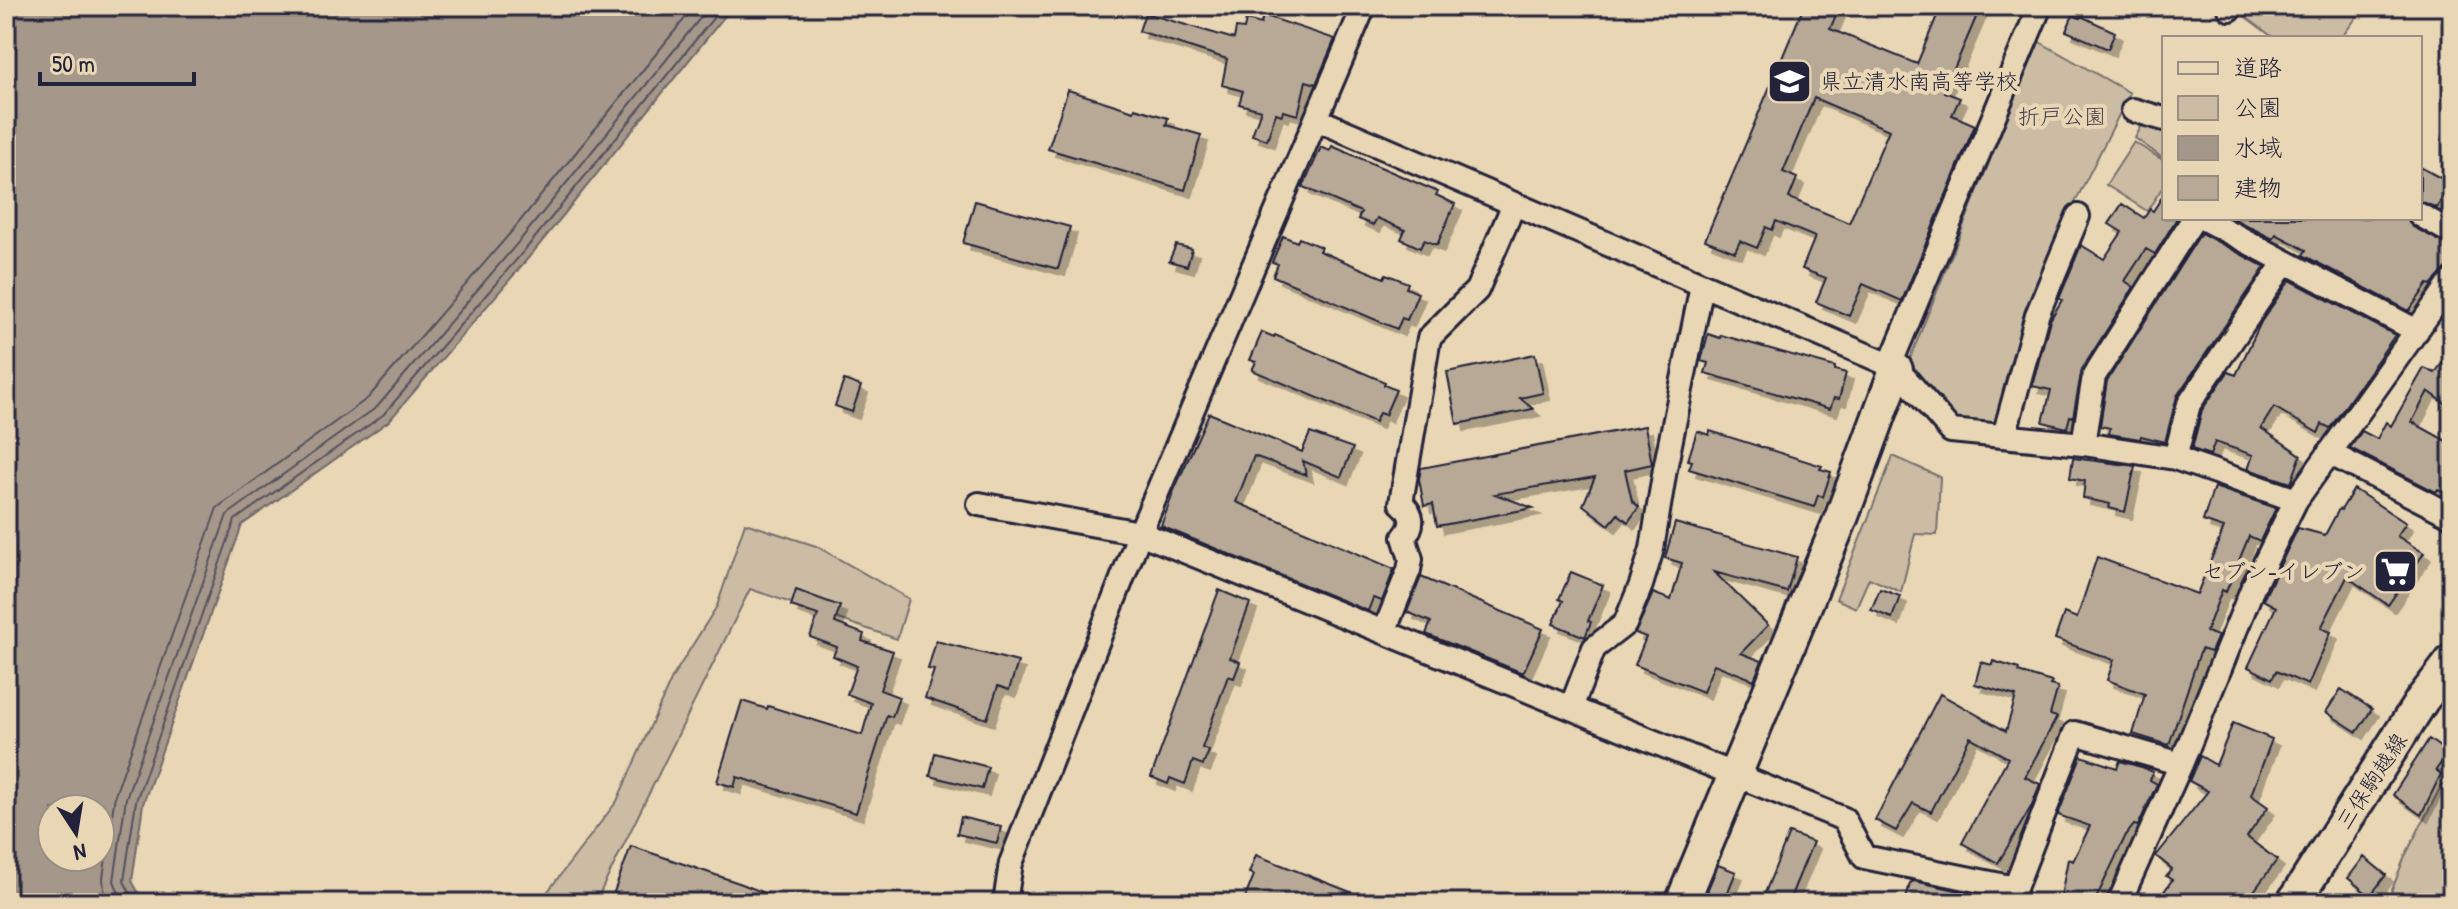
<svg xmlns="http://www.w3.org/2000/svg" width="2458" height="909" viewBox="0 0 2458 909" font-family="'Patrick Hand','Klee One',sans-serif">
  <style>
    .green { fill: #cbbca3; stroke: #766f6f; stroke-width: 2 }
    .water { fill: #a5988b; stroke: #71696b; stroke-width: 2; fill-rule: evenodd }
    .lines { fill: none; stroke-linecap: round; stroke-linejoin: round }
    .shore { stroke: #56515b; stroke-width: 2 }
    .building { fill: #b7a996; stroke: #22223b; stroke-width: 2; fill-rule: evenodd; filter: url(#shadow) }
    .street-casing { stroke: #22223b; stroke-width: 28 }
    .secondary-casing { stroke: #22223b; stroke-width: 38 }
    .street { stroke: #e8d6b4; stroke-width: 22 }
    .secondary { stroke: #e8d6b4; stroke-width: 32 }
    .labels { text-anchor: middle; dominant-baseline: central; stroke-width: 8; stroke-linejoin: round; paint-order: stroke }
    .poi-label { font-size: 22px; fill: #22223b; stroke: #e8d6b4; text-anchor: start }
    .park-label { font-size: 22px; fill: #444150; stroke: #e8d6b4 }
    .street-label { font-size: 22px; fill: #22223b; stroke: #e8d6b4 }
  </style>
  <defs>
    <filter id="shadow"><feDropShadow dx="7" dy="7" stdDeviation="0" flood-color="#0004"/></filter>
  </defs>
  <rect width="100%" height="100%" fill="#e8d6b4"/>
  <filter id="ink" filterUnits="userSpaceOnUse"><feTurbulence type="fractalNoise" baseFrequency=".0125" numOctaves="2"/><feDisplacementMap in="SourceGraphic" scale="16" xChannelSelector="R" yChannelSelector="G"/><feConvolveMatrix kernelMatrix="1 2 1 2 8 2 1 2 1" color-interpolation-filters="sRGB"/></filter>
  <g filter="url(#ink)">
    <path class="green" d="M2243,6H2365L2341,38H2274L2239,12Z
      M2038,41L2130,93L2048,256L1997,426L1955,419L1909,361Z
      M2146,118L2164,124V159L2135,138Z
      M2134,142L2164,161V185L2147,211L2106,185Z
      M1893,456L1940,477L1937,535L1915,534L1901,592L1869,578L1856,608L1836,599Z
      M745,523L816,546L909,599L897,639L750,589L595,903H539L617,801L672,678L717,606Z
      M2452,765V903H2387L2405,856Z"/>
    <path class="water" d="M6,6H733L535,250L389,421L242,525L143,804L132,881L144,903H6ZM52,809H100V857H52Z"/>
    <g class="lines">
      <path class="shore" d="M110,903L104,891L103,878L115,795L217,508L368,398L512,231L695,6
        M123,903L114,881L126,798L227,515L377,407L521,239L710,6
        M135,903L124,881L136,801L235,520L383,415L529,245L723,6"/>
    </g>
    <path class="building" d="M1804,6H1840L1830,29L1917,64L1941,6H1981L1944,92L1960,98L1952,115L1975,125L1902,301L1863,284L1849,316L1816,302L1826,278L1802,269L1815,237L1776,221L1772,230L1766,227L1757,248L1740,241L1735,252L1705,240ZM1814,98L1889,130L1849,223L1789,198L1797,178L1783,172Z
      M1145,13L1234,39L1236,28L1244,29L1246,20L1261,24L1263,15L1335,39L1316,84L1306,81L1298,115L1283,111L1282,115L1276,113L1267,140L1252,135L1261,110L1239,104L1243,91L1222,85L1227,59L1139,31Z
      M2073,15L2080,18L2081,16L2115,32L2108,49L2066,31Z
      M1068,90L1134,111L1135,108L1168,118L1166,125L1201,135L1185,190L1048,149Z
      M1332,146L1438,192L1436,195L1455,204L1437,245L1424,240L1420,248L1401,239L1405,230L1377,218L1373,225L1358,219L1361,212L1303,187L1321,147L1330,151Z
      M2420,167L2450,183L2437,208L2420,201Z
      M2164,194V218H2177L2155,254L2146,249L2125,281L2134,287L2082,369L2073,417L2070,416L2067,428L2043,422L2051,390L2032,386L2050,320L2062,300L2059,299L2081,245L2104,259L2122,232L2109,224L2122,204L2144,218L2150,209L2153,211Z
      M975,201L1070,227L1058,269L963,243Z
      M2232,218H2407L2413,227L2452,247V262L2431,285L2428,284L2409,311L2303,255L2306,250L2304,249L2276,234L2273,239Z
      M2201,233L2265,267L2177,396L2165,442L2141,436L2140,439L2109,434L2110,428L2100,426L2107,381Z
      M1283,236L1297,242L1299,238L1321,247L1319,251L1384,278L1386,274L1408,283L1406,288L1418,293L1407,320L1402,318L1397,329L1273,276L1278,264L1272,262Z
      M1176,245L1192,249L1187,266L1169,261Z
      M2290,280L2395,335L2330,428L2322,424L2318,433L2274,407L2261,428L2301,455L2291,483L2248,469L2253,455L2215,442L2210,455L2192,449L2202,410L2228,372L2236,375L2261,322Z
      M1262,332L1274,337L1275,335L1385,382L1384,385L1396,390L1385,415L1379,413L1375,422L1252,370L1256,362L1250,360Z
      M1708,334L1720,338L1721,335L1835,367V370L1846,373L1839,399L1834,398L1830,409L1705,373L1708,363L1701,361Z
      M2452,349V408L2428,391L2412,422L2452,444V497L2438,489L2436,492L2350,448L2362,431L2377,439L2386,422L2391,426L2424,368L2435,373Z
      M1535,354L1543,393L1520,398L1533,409L1457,424L1447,372Z
      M844,380L861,386L852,412L835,406Z
      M1209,413L1302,452L1310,433L1353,448L1341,477L1303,461L1306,475L1254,456L1236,502L1394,569L1382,601L1373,598L1368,611L1161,526L1175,488Z
      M1645,426L1652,464L1625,470L1632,501L1639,507L1628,522L1618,514L1609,525L1583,505L1595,477L1495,494L1533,508L1437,526L1433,504L1424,506L1419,479L1421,468Z
      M1697,431L1709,435L1710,431L1822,466L1820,469L1831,472L1823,497L1818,495L1814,507L1689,469L1692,461L1688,460Z
      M2073,458L2135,466L2125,512L2109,508L2110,504L2083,498L2085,481L2070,478Z
      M2214,487L2276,508L2260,541L2249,536L2226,592L2222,590L2206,632L2218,636L2211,652L2201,649L2169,745L2133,734L2145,694L2107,680L2114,660L2055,639L2064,613L2077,618L2097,557L2197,594L2224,528L2203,521Z
      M2354,489L2406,523L2397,536L2424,553L2388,605L2347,577L2321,628L2331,632L2308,685L2276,671L2272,679L2248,667L2276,607L2263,600L2298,528L2325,535L2339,509L2341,510Z
      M1675,523L1797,557L1787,592L1714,572L1768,625L1741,653L1762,661L1754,680L1714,664L1703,692L1635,665L1646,637L1635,633L1653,593L1671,600L1682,563L1665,558Z
      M1571,572L1603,585L1588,621L1591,622L1585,637L1553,624L1563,601L1559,599Z
      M1421,577L1543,629L1523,673L1426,634L1431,622L1407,612Z
      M1880,589L1900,596L1892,618L1871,610Z
      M796,590L840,606L835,623L864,634L862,641L893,651L880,690L899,697L892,717L887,715L856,813L737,777L734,787L717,782L742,701L767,709L768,706L862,735L871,703L847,694L857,666L833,656L837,647L810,637L818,615L791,606Z
      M1219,590L1250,603L1230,658L1240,662L1234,678L1228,676L1202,748L1209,751L1203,765L1193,761L1185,784L1170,778L1168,784L1151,777Z
      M936,641L1018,662L1009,690L998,686L987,719L925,698L934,670L928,669Z
      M1993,661L2019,669L2018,672L2052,682L2050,685L2058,687L2050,715L2057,717L2025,777L2040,784L2031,807L1998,863L1962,843L2008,758L1970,737L1931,812L1913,803L1896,831L1875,820L1940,694L2006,731L2016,696L1975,684L1981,662L1992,665Z
      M2341,689L2372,709L2357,732L2326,712Z
      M2233,723L2272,739L2251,795L2268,807L2247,837L2277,860L2245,903H2156L2172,880L2166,876L2172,869L2156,856L2208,791L2189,781L2200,756L2216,765Z
      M2429,739L2448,753L2436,770L2441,774L2421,815L2393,795Z
      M935,753L988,767L982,789L930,776Z
      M2081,756L2117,768L2120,761L2141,767L2153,772L2150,780L2157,784L2138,826L2134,825L2126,835L2094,903L2060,901L2068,859L2073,861L2090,826L2058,815Z
      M961,817L1001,827L997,843L957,834Z
      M1789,833L1813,842L1788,903H1761Z
      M631,846L742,884L789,903H610Z
      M1256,855L1376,902V903H1243L1254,875L1249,873Z
      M2364,857L2386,875L2370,896L2348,878Z
      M1718,865L1736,872L1725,899L1707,891Z
      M1914,881L1974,894L1993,900L1992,903H1905L1910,883Z"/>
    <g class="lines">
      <defs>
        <path id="street" d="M2230,9L2232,6
          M2133,110L2164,119
          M1316,119L1890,365L1906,379L1951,431L2083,444L2175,458L2296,500
          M2420,215L2452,233
          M2202,218L2417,331
          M1890,365L2040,6
          M2004,436L2037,315L2078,216
          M2083,444L2094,376L2194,218
          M2329,453L2452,516
          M2175,458L2189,404L2285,262
          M979,504L1140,533L1844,819L1864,857L2015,888L2075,733L2181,764
          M1384,632L1409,570L1411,559L1404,537C1415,525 1413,513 1401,503L1429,338L1477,290L1514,204
          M1571,708L1594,648L1625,624L1641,585L1652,549L1665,469L1702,285
          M1005,903L1011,863L1140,533L1364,6
          M2119,903L2181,764L2253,587L2296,500L2452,281"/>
        <path id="secondary" d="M1682,903L1842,516L1896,370
          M2293,903L2422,700L2452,661"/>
      </defs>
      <use href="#street" class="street-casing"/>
      <use href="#secondary" class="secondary-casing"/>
      <use href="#street" class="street"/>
      <use href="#secondary" class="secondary"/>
    </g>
  </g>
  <defs>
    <symbol id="school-square" viewBox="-11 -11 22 22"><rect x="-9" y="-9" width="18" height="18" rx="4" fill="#22223b" stroke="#e8d6b4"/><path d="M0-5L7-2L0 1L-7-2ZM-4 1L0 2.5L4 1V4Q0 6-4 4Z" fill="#fff"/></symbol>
    <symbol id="supermarket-square" viewBox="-11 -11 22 22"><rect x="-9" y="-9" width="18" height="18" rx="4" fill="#22223b" stroke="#e8d6b4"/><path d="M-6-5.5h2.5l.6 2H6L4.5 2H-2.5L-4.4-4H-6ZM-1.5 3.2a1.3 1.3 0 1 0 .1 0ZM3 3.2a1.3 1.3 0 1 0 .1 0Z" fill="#fff"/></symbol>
  </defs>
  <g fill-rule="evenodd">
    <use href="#school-square" x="1764" y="56" width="51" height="51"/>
    <use href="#supermarket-square" x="2370" y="546" width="51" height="51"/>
  </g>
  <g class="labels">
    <g class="poi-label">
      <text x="1820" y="81">県立清水南高等学校</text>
      <text x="2365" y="571" text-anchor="end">セブン-イレブン</text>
    </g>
    <g class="park-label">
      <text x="2062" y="116">折戸公園</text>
    </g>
    <g class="street-label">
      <text transform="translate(2371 781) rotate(-57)">三保駒越線</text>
    </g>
  </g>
  <rect width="2458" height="909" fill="none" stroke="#e8d6b4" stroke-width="32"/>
  <rect x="16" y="16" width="2426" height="877" fill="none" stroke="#22223b" stroke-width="3" filter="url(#ink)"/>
  <rect x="2162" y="36" width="260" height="184" fill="#e8d6b4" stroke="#998e84" stroke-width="2"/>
  <rect x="2178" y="62" width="40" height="12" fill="#e8d6b4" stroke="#998e84" stroke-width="2"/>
  <text x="2234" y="76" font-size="24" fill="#22223b">道路</text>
  <rect x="2178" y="96" width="40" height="24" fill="#cbbca3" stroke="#998e84" stroke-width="2"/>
  <text x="2234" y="116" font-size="24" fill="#22223b">公園</text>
  <rect x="2178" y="136" width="40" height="24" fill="#a5988b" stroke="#998e84" stroke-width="2"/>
  <text x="2234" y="156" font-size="24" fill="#22223b">水域</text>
  <rect x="2178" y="176" width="40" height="24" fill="#b7a996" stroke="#998e84" stroke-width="2"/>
  <text x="2234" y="196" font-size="24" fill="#22223b">建物</text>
  <g transform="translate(76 833) rotate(168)"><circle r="38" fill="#e8d6b4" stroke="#998e84" stroke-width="2"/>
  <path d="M0-6L14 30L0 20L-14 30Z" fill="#22223b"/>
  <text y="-12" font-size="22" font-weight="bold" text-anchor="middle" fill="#22223b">N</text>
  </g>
  <path d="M40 72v12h154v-12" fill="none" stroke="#22223b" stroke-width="4"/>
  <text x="52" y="72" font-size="24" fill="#22223b" stroke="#e8d6b4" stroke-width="6" paint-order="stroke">50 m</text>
</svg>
